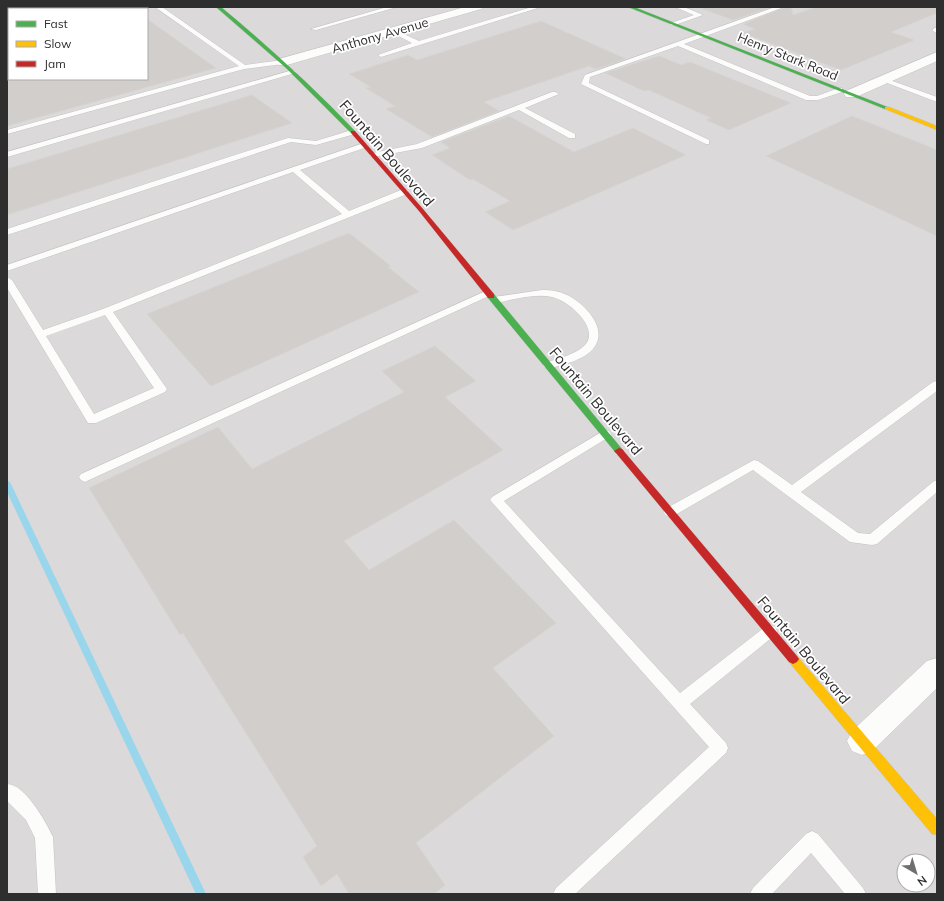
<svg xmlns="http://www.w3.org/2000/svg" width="944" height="901" viewBox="0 0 944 901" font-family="Mulish,sans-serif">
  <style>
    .industrial { fill: #dcd9db; fill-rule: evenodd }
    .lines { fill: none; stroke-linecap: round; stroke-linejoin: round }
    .stream { fill: #99d6ec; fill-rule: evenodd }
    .building { fill: #d1cecb; stroke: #d7d4d0 }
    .lane-casing { stroke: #c5c4c5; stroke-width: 1 }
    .street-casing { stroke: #c5c4c5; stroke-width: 1 }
    .fast-casing { stroke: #c5c4c5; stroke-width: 1 }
    .slow-casing { stroke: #c5c4c5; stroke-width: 1 }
    .jam-casing { stroke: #c5c4c5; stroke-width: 1 }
    .lane { fill: #fcfcfb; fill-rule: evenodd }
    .street { fill: #fcfcfb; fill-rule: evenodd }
    .fast { fill: #4caf50; fill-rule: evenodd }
    .slow { fill: #ffc107; fill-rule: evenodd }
    .jam { fill: #c62828; fill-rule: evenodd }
    .labels { text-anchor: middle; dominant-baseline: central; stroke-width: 3.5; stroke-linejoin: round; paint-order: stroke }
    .far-street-label { font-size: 13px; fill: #2e2e2e; stroke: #fff }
    .street-label { font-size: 15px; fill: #2e2e2e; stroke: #fff }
  </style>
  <rect width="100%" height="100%" fill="#ece8e4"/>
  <path class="industrial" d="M7,7H937V894H7ZM9,9H147V79H9ZM904,861H928V885H904Z"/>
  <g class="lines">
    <path class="stream" d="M7,481L10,482L11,484L206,894H196L7,492Z"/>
  </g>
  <path class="building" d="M703,7H771L733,20L703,9Z
    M785,7H791L793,15L816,7H937V13L891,32L914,40L841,70L743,33L755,29L743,24Z
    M147,19L216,68L7,126V79H147Z
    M541,21L626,59L596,69L589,66L484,102L499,111L432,137L386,109L395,106L366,88L371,87L349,74L408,55L417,60Z
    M659,56L681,65L690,62L791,103L729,130L706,120L711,118L649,90L644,91L605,73Z
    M252,95L292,123L7,215V169Z
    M509,116L574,152L633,128L686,155L513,230L485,212L510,201L473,179L470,180L432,155L450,148L441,142Z
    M852,116L937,150V236L766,156Z
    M349,233L391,266L388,267L419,292L211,386L147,314Z
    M435,346L476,381L445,397L503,450L344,541L369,570L454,520L556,623L493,668L554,736L416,843L445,885L434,894H349L337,874L321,886L303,857L317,846L183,633L180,635L89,488L218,427L252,469L404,392L382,371Z"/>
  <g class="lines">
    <defs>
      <path id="lane" d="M57,7H68L64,9H53Z
        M155,7H162L245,65L283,60L286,62L283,64L244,69L7,134V130L239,66Z
        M387,7H397L316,30L311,29Z
        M532,7H541L381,57L378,55L412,43L391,32V30H395L419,41Z
        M675,7H684L703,15L675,25H671V23L694,15Z
        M775,7H784L684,44L810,96H817L839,88H842V92L818,100H806L678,46L590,77L589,83L709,140V144H706L581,84L585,75Z
        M7,18H9V22H7Z
        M937,27V33L933,31V29Z
        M293,70L296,72L295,73L7,157V152Z
        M884,78L937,97V102L882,81V79Z
        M552,92H555L559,94L525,108L575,134V138H569L519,110L422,148L373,157L369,155L373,153L417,144Z
        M352,130L356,132L355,134L316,145L291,142L7,235V229L288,138L316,141Z
        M364,143L368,145L367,147L300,170L349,211L401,190H407L408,192L407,194L113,312L167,389L165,392L96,423H88L7,288V277L12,280L43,330L103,309L342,214L293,172L7,271V265ZM105,315L154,388L94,414L46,336Z
        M488,290L493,293L491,295L89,480L85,482L81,480L79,477L81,474Z
        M542,290C551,290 559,291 567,295C584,303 610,329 593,349C584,360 562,365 548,369L544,367L543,365L544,363C557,359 574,355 584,346C602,329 568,300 552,297C533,293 513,300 494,303L489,300L494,297Z
        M937,381V391L801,492L858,533L870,534L933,482L937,480V492L877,544L872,545L850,542L753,470L675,515L670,517L665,515L664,512L665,509L754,460L758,461L792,485L933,382Z
        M605,430L609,431L611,434L609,437L504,501L680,693L765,627L770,625L775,627L777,631L775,635L690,704L726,743L728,748L726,753L575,894H553L556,888L709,747L490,500L492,497Z
        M7,784C25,784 46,822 53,837L56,894H38L35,838L26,820L7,801Z
        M812,831L818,834L863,888L866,894H845L811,853L772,894H750L753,888L806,834Z"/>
      <path id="street" d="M465,7H483L481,9L287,65H279L277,62L279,59Z
        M937,52V61L856,97H846L844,94L846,91Z
        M937,658V688L872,751L862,755L852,751L847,741L852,731L927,661Z"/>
      <path id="fast" d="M216,7H221C268,46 313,87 355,131V133H351L286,68Z
        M628,7H634L890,108L885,109Z
        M488,294H494L622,449L624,451L622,453H616L488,298Z"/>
      <path id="slow" d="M885,107H889L937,126V130L885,109Z
        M793,654L797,656L937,819V835L932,834L789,662L787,659L789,656Z"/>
      <path id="jam" d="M351,131H355L423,209L494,294V298H488L419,211L351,133Z
        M619,448L622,449L797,656L799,659L797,662L793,664L789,662L616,453L614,451Z"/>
    </defs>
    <use href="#lane" class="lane-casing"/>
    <use href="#street" class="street-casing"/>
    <use href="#fast" class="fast-casing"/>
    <use href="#slow" class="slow-casing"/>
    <use href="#jam" class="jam-casing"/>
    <use href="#lane" class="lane"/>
    <use href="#street" class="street"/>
    <use href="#fast" class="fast"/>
    <use href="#slow" class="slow"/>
    <use href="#jam" class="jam"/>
  </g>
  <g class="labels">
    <g class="far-street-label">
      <text transform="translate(380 35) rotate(-16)">Anthony Avenue</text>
      <text transform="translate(788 56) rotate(22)">Henry Stark Road</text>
    </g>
    <g class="street-label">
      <text transform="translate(387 153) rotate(49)">Fountain Boulevard</text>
      <text transform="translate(596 401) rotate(50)">Fountain Boulevard</text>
      <text transform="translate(804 650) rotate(50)">Fountain Boulevard</text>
    </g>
  </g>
  <rect width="944" height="901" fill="none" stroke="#2e2e2e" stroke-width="16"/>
  <rect x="8" y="8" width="140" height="72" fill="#ffffff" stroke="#ababab"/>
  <rect x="16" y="21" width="20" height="6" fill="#4caf50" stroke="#ababab"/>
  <text x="44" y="28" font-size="12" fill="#2e2e2e">Fast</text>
  <rect x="16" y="41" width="20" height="6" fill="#ffc107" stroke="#ababab"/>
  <text x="44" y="48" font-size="12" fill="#2e2e2e">Slow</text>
  <rect x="16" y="61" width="20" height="6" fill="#c62828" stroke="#ababab"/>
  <text x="44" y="68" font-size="12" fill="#2e2e2e">Jam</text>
  <g transform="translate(916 873) rotate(142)"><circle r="19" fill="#ffffff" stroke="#ababab"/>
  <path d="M0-3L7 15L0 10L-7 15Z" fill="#706f6e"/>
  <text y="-6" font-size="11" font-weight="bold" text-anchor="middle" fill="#2e2e2e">N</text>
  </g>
</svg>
